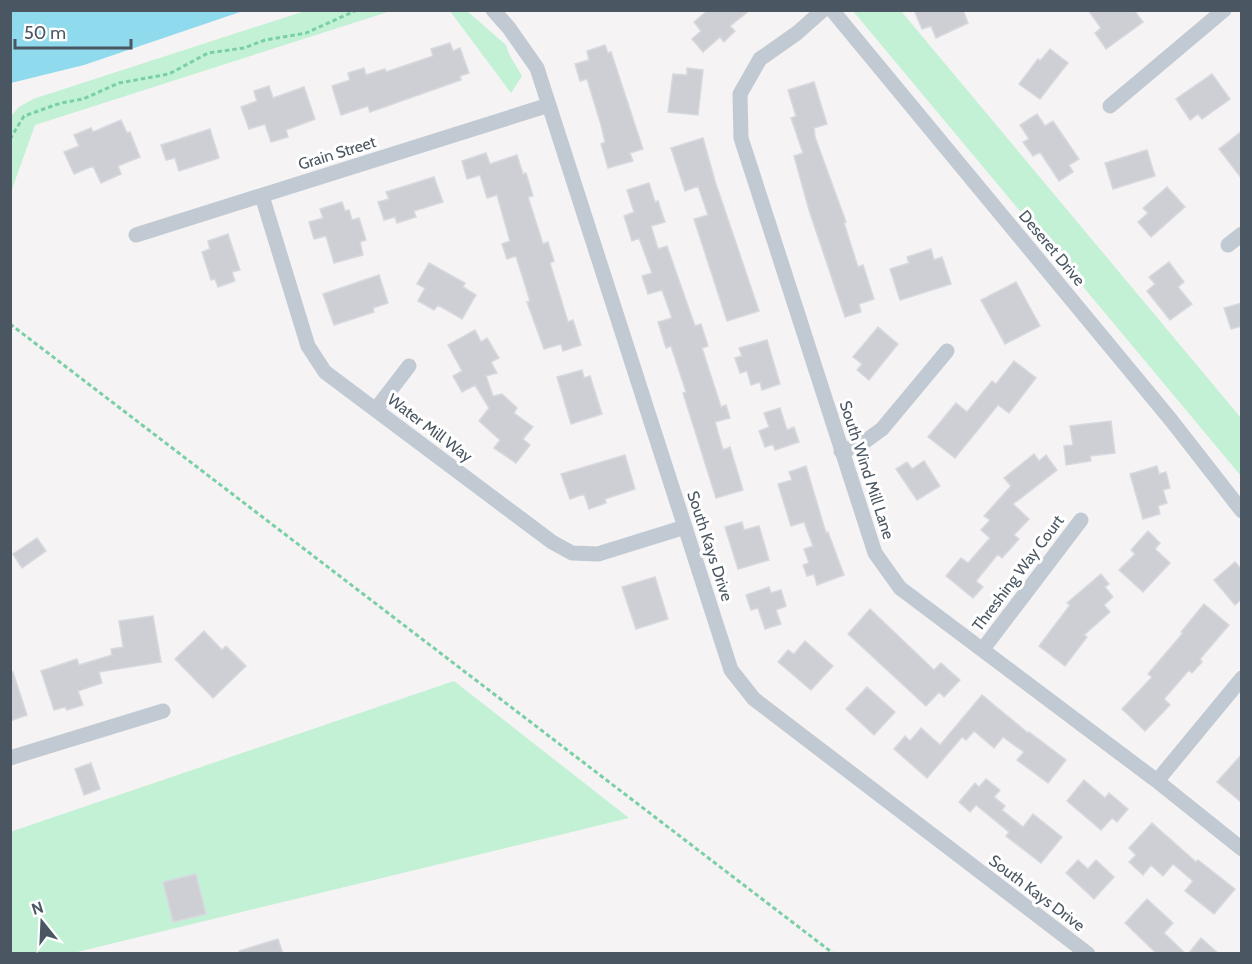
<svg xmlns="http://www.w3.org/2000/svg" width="1252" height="964" viewBox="0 0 1252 964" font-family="Cabin,sans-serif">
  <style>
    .green { fill: #c3f1d5 }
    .water { fill: #90daee }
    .building { fill: #cdcfd5; stroke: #d7d9de; stroke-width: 1.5 }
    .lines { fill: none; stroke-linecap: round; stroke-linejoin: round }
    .path { stroke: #7ad0a6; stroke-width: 3; stroke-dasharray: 4.5 3; stroke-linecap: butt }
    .minor { stroke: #c1cad2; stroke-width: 15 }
    .labels { text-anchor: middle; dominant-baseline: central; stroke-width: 6; stroke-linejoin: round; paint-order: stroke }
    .street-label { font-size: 16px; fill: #4a5661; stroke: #fff }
  </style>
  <rect width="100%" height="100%" fill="#f5f3f3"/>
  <path class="green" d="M305,11H391L35,125L11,192V116L19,107L33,99Z
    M450,11H467L506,45L509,54L522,76L511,93Z
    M853,11H901L1241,418V476Z
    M454,681L629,818L69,954L11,953L10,832Z"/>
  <path class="water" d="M11,10H243V11L84,65L11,83Z"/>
  <path class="building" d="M708,10H750L730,26L735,31L724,42L720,37L703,52L692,39L701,31L694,22Z
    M914,10H963L968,23L936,38L931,26L922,29Z
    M1088,10H1134L1143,22L1106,49L1095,33L1101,28Z
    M450,43L453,51L460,48L469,73L460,76L461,80L370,112L368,106L341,115L332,86L350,80L348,73L364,68L366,75L385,69L386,72L433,56L431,49Z
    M605,45L608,53L611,52L643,149L630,153L633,161L608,168L601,144L605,142L601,125L587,79L580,81L575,64L589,60L587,51Z
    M1050,49L1068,63L1040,99L1019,84L1038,59L1040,61Z
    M687,68L703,70L698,115L668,112L673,74L687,75Z
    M1212,74L1230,99L1202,119L1198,114L1190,120L1176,99Z
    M814,82L827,124L814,128L815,137L846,222L844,223L858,267L863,265L874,299L859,304L861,312L845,317L809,210L794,156L803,153L791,118L796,116L788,90Z
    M269,86L273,98L304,87L315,119L286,130L288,137L271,142L265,124L249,129L241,107L257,101L254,91Z
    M1037,114L1045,126L1053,121L1079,159L1069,165L1073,172L1059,181L1040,152L1033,156L1023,142L1029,139L1020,125Z
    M121,120L127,133L130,132L140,157L118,166L121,174L101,183L93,166L74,174L64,152L79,146L74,135L91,128L93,132Z
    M210,129L219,158L179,171L175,158L166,160L161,145Z
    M1242,131V179L1219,149Z
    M703,138L715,181L759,311L727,321L694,219L708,215L698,186L685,191L671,148Z
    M1147,150L1155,176L1113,189L1105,163Z
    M486,153L490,164L517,155L523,174L526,173L533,196L528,197L543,244L548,242L554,261L550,263L568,322L573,320L581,345L563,351L561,344L544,349L527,302L530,301L516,256L507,259L502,244L510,241L497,195L487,198L480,175L467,179L462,161Z
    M434,177L443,202L414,211L416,217L397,223L395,217L384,220L378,202L389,199L386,192Z
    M649,183L655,202L658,201L665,222L651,226L658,249L667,246L695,326L701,324L708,346L702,348L721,407L726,405L730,418L715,422L723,450L730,447L743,490L716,498L683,393L686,392L671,346L666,348L658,322L672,318L662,290L648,294L642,276L652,273L639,238L632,241L624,216L634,212L627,190Z
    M1167,187L1185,207L1151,237L1138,222L1148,213L1143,208Z
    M342,202L345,211L349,210L352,220L359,218L366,240L360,242L363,255L334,263L326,236L314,239L309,222L323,218L320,209Z
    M228,234L240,270L232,272L235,281L218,287L215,279L211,280L202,252L210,249L208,241Z
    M931,249L934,260L942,257L951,284L900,300L890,269L909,263L907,257Z
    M1169,262L1184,282L1178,287L1192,304L1170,320L1147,291L1155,284L1149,277Z
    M429,263L465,283L463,287L476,295L462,319L438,305L434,310L418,301L425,288L417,284Z
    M379,275L388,303L373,308L374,312L334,325L323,294Z
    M1016,282L1040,326L1005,344L981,300Z
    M1242,303V326L1231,329L1224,308Z
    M878,327L898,344L869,380L857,370L862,364L853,357Z
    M475,330L481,342L487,338L499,358L491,362L497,373L486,376L493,396L502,394L517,408L514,413L533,427L523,439L530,445L516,463L494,448L500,440L479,421L489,408L475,385L462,392L453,376L462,371L448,345Z
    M767,340L780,384L762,390L760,382L751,385L747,371L740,373L735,358L742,356L739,348Z
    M1014,361L1036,378L1009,413L998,405L955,458L928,437L956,403L967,412L992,381L996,384Z
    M582,370L584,378L590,376L602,414L571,424L557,377Z
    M780,408L787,430L794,427L799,442L775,450L773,444L765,447L759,431L769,427L764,413Z
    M1111,421L1115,453L1090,456L1091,461L1066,465L1064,446L1073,445L1070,426Z
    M1034,454L1039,461L1046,455L1057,470L1013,504L1029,519L1014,535L1019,539L1002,558L998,554L976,581L983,587L973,598L946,576L961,558L968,563L990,538L981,530L990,520L984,516L1011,486L1004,478Z
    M625,455L635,489L605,499L606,503L589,509L584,494L570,499L561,474Z
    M924,461L940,486L917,500L896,469L907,462L912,469Z
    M806,466L826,533L828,532L844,575L817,585L814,574L807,576L803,565L809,563L804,549L813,546L804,522L791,526L778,484L792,480L789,472Z
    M1157,466L1159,474L1166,472L1170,488L1163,490L1167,503L1158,506L1160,514L1143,519L1130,474Z
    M742,522L744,530L759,526L769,560L738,569L725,527Z
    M1148,531L1160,543L1155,549L1170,563L1143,592L1119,570L1135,554L1131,550Z
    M37,538L46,551L22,568L13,554Z
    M1235,562L1242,570V599L1235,605L1214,580Z
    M1101,574L1109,584L1105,587L1113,597L1104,605L1110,612L1084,635L1087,637L1065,666L1039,646L1070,605L1067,603Z
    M655,577L668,619L636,629L622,587Z
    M769,587L771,593L781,590L786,606L776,610L781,624L765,629L758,608L751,610L746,595Z
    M1204,604L1229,625L1200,659L1202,662L1192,673L1189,670L1164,699L1170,705L1145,731L1122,709L1152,677L1148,674L1183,633L1181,632Z
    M870,609L934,670L941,663L960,680L944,697L939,692L926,706L848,634Z
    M153,616L161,662L99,672L102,683L78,691L83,705L67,710L65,707L54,710L41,671L77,659L79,665L112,655L111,649L123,647L119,621Z
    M204,631L222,650L226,646L246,666L213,698L175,659Z
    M805,641L833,666L811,690L778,662L788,650L794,654Z
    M13,672L27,715L10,721V673Z
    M867,687L895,712L874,735L846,709Z
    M982,695L1028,733L1029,732L1066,760L1048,783L1017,760L1024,752L1003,737L994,748L974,731L966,740L962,737L927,778L894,749L905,736L910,741L921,728L940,745Z
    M1242,754V803L1217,782Z
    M91,763L100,789L84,795L75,769Z
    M986,779L1000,790L994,797L1005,806L1002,810L1023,827L1033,814L1062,837L1041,863L1006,836L1009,832L976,805L970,812L959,802L975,783L979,787Z
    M1084,780L1105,798L1109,793L1128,809L1117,822L1112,818L1101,830L1067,801Z
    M1152,823L1196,862L1198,860L1235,889L1214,914L1185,891L1193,881L1173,864L1163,876L1151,865L1143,875L1129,862L1136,855L1129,848Z
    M1078,860L1088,869L1096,860L1114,877L1094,899L1066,873Z
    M196,874L206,914L173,922L163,882Z
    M1147,899L1173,923L1164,933L1186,954H1157L1125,923Z
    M1201,938L1219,954H1188Z
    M278,939L283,954H240L239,951Z"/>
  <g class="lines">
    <path class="path" d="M10,139L24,116L61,103L83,99L119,83L169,74L208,53L244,48L265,40L306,33L357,10
      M10,324L834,954"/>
    <path class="minor" d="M493,10L509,28L537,68L731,670L754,699L1088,954
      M823,10L797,33L760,59L740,94L741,138L875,553L900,588L1157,781L1242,849
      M832,10L1171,420L1242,511
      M1110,106L1224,10
      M262,196L308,346L325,372L552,542L572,553L598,554L685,527
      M136,235L549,105
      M1228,245L1242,234
      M376,409L409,366
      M841,451L860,445L882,429L947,351
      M983,649L1081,520
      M10,758L163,711
      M1157,781L1242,678"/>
  </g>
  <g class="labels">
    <g class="street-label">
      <text transform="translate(337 153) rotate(-17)">Grain Street</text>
      <text transform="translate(1052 248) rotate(50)">Deseret Drive</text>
      <text transform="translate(430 428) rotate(37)">Water Mill Way</text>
      <text transform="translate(867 470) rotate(72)">South Wind Mill Lane</text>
      <text transform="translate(710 546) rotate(72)">South Kays Drive</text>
      <text transform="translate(1018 573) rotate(-53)">Threshing Way Court</text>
      <text transform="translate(1037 893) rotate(37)">South Kays Drive</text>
    </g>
  </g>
  <rect width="1252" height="964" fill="none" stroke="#4a5661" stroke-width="24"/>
  <g transform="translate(42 922) rotate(342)" stroke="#ffffff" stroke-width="4.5" paint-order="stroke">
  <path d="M0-4.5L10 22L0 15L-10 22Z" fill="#4a5661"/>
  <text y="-9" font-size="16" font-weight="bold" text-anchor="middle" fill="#4a5661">N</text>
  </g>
  <path d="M15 39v9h116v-9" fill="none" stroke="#4a5661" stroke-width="3"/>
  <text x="24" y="39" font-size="18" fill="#4a5661" stroke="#ffffff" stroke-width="4.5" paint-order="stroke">50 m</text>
</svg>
